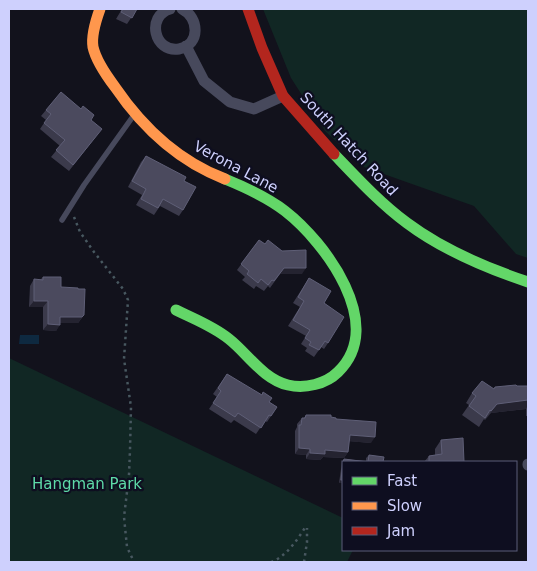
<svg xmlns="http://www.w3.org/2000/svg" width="537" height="571" viewBox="0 0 537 571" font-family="'DejaVu Sans',sans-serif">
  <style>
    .green { fill: #112724 }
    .water { fill: #0e2940 }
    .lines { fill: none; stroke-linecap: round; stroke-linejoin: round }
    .path { stroke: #485860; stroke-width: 2.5; stroke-dasharray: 2.5 4; stroke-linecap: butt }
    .lane { stroke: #47495c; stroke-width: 5.5 }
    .street { stroke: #47495c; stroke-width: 11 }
    .fast { stroke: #63d668; stroke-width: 11 }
    .slow { stroke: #ff974d; stroke-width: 11 }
    .jam { stroke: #b3261e; stroke-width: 11 }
    .wall { fill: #3b3a4b }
    .shaded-wall { fill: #242330 }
    .building { fill: #4b4a5e; stroke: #5f5f77 }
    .labels { text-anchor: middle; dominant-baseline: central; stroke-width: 4.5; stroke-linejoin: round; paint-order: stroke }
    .street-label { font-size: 15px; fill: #ced0fd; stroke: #0e0e20 }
    .park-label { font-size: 15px; fill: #5edaa8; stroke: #0e0e20 }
  </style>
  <rect width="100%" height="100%" fill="#12121c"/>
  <path class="green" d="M263,9H528V258L516,254L474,206L364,167L325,131L291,78Z
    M9,358L343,518V550H353L347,562H9Z"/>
  <path class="water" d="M20,335H39V344H19Z"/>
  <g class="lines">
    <path class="path" d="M74,217L80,232L94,252L123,289L128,300L124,359L131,407L130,450L129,475L124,517L127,547L134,562
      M271,562C286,557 298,539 306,526
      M304,562L307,542V528"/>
    <path class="lane" d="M62,220L84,185L134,115"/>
    <path class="street" d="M170,9C146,16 154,53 179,49C201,45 199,17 182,9
      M186,46L204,81L230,102L254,109L283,96
      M528,464V465"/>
    <path class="fast" d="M334,154C357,178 380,203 407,223C443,250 486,268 528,282
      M176,310C194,319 213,326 229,339C248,354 263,379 288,385C305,389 326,384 338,372C387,325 325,242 285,211C267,197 247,188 225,179"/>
    <path class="slow" d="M100,9C96,20 91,35 93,47C96,61 106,75 115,87C143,128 178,161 225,179"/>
    <path class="jam" d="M248,9L262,48L283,96L334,154"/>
  </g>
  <path class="wall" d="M122,9H137L127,24L116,19Z
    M46,110L91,120L97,135L69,171L51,157L60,146L40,129L46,120L41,116Z
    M146,156L184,181L183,210L179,216L160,206L154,215L136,205L142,195L128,187L141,162Z
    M259,240L302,274H280L270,288L268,286L264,291L256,286L254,289L242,280L245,277L237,270Z
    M43,277L61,287L84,315L78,323H60L56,331L43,330V307H29L30,286L34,279L40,280Z
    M309,278L324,303L328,343L324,349L321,347L314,357L305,351L307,348L301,344L306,336L288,326L300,307L293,303Z
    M227,374L277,407L267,422L265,421L256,434L234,420L231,423L209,409L217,397L213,394Z
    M517,386H528V416H526V409L491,413L485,420L484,419L479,427L462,415L469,405L466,403L472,393L494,389Z
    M306,415L331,417L336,419L371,443L349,441L348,452L344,458L323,457L320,460L306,459V455L295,454V431L297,427V424L302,418H304Z
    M441,440L464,462H424L429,456L435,455V449Z
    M369,455L383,462L343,483H339L342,462L344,459L366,461V458Z"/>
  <path class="shaded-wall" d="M284,268H306L302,274H280L270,288Z
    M34,301H48L43,307H29Z
    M84,315L78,323H56L60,317Z
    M48,324L60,325L56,331L43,330Z
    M528,400V405L526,409L491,413L485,420L497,404Z
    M350,435L375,437L371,443L346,441Z
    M299,448L310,449L306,455L295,454Z
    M325,450L348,452L344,458L323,457L320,460L306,459L310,453Z
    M341,480H343V483H339Z"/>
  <path class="building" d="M123,9H137L132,18L121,12Z
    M61,92L81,109L83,106L94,115L91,120L102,129L73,165L56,150L65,140L44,123L51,114L46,110Z
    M146,156L186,177L184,181L196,187L183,210L163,199L158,208L141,199L146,189L132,181Z
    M259,240L265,244L268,240L282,251L306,250V268H284L274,281L272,280L268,285L261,279L258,283L247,274L249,271L241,264Z
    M43,277H61V287L78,288V289H85L84,315L82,317H60V325L48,324V301H34V279L43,280Z
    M309,278L331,291L324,303L344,317L328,343L325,341L319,350L309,345L311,342L305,338L310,330L293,320L304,301L298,297Z
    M227,374L262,395L263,392L272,398L269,402L277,407L271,416L269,415L261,428L238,413L235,417L213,403L221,391L218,388Z
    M482,381L494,389L495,387L516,385L517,386H528V400L497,404L491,411L490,410L485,418L469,406L476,396L472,393Z
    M306,415H331V417L336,418V419L376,422L375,437L350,435L348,452L325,450V454L310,453V449L299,448V425H301L302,418H305Z
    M463,438L464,462H429V456L442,454L441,440Z
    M369,455L384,457L383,462H343L344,459L368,462Z
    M343,463V480H341Z"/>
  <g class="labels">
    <g class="street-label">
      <text transform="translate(349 144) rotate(47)">South Hatch Road</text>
      <text transform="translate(236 167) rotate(28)">Verona Lane</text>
    </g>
    <g class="park-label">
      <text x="87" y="484">Hangman Park</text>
    </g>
  </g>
  <rect width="537" height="571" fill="none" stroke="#ced0fd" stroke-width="20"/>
  <rect x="342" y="461" width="175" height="90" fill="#0e0e20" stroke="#5b5c78"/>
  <rect x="352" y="477" width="25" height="8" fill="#63d668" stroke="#5b5c78"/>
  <text x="387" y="486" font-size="15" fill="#ced0fd">Fast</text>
  <rect x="352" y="502" width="25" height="8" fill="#ff974d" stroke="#5b5c78"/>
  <text x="387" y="511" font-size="15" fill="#ced0fd">Slow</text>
  <rect x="352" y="527" width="25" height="8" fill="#b3261e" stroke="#5b5c78"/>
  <text x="387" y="536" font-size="15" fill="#ced0fd">Jam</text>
</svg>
